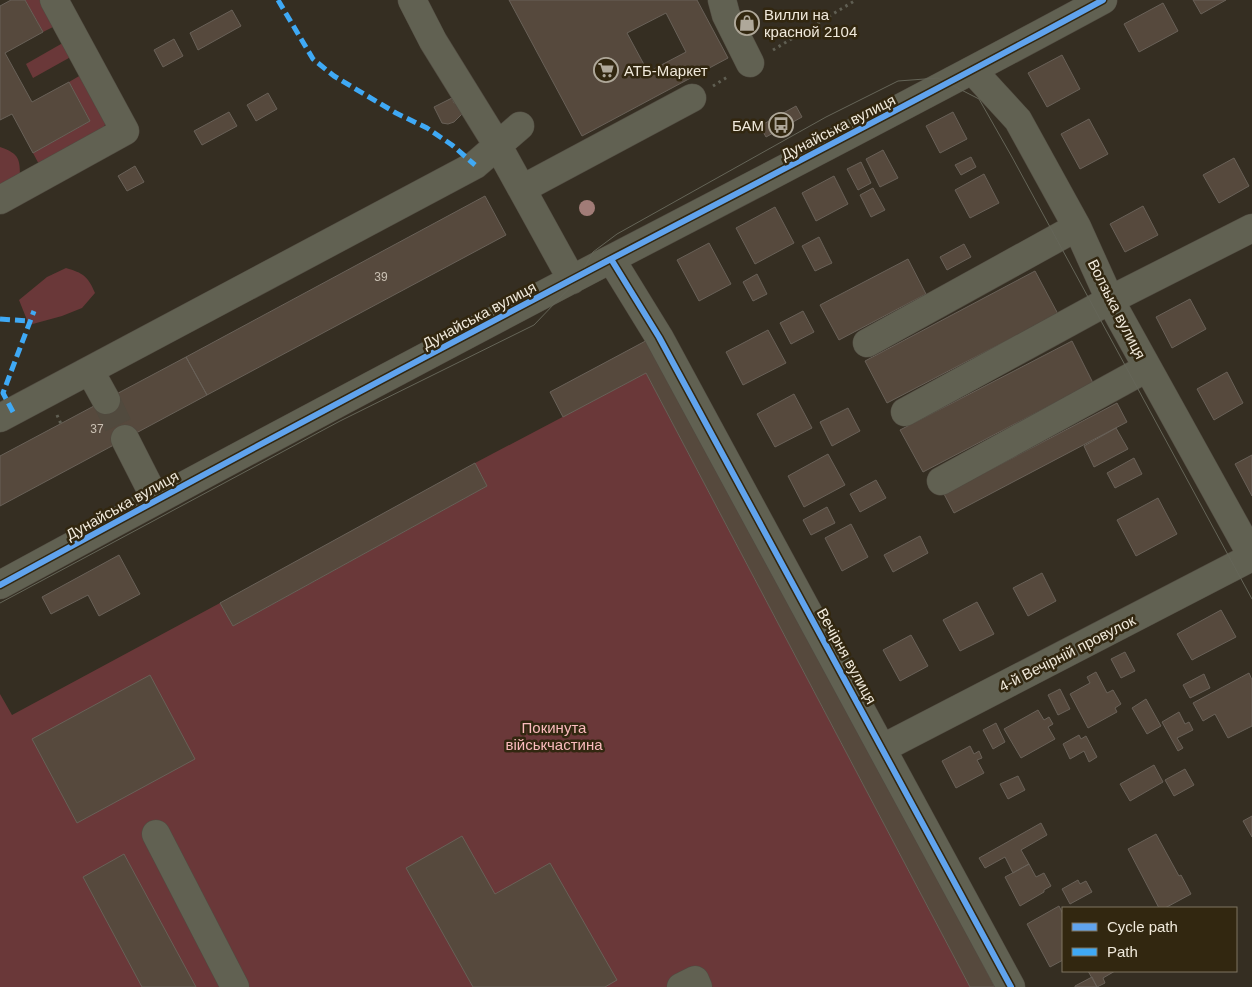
<svg xmlns="http://www.w3.org/2000/svg" width="1252" height="987" viewBox="0 0 1252 987" font-family="Arial,sans-serif">
  <style>
    .green { fill: #6a3839 }
    .building { fill: #56493d; stroke: #696158; fill-rule: evenodd }
    .lines { fill: none; stroke-linecap: round; stroke-linejoin: round }
    .minor-tunnel { stroke: #514a3e; stroke-width: 28; stroke-dasharray: 28 14; stroke-linecap: butt }
    .minor-casing { stroke: #514b41; stroke-width: 29 }
    .path { stroke: #605f53; stroke-width: 3; stroke-dasharray: 2.5 4; stroke-linecap: butt }
    .minor { stroke: #616152; stroke-width: 28 }
    .tram { stroke: #656558; stroke-width: 1 }
    .quiet { stroke: #3fa9f5; stroke-width: 5; stroke-dasharray: 10 5; stroke-linecap: butt }
    .cycleway-casing { stroke: #322710; stroke-width: 9 }
    .cycleway { stroke: #60a3ed; stroke-width: 6 }
    .tree { fill: #a17c77 }
    .labels { text-anchor: middle; dominant-baseline: central; stroke-width: 5; stroke-linejoin: round; paint-order: stroke }
    .number-label { font-size: 12px; fill: #cac1b4 }
    .poi-label { font-size: 15px; fill: #f0e9db; stroke: #322710; text-anchor: start }
    .street-label { font-size: 15px; fill: #f0e9db; stroke: #322710 }
    .park-label { font-size: 15px; fill: #fabbbd; stroke: #322710 }
  </style>
  <rect width="100%" height="100%" fill="#352e22"/>
  <path class="green" d="M25,0H47L59,24L43,32Z
    M68,40L76,54L33,78L26,64Z
    M86,72L106,121L103,131L42,170L33,153L90,121L69,82Z
    M0,147C20,154 20,159 20,179L0,188Z
    M66,268C83,273 88,276 95,293L82,308L62,316L29,325L19,300L47,277Z
    M646,373L970,987H0V694L12,715L220,603L233,626L487,486L475,463Z"/>
  <path class="building" d="M11,0H25L43,32L5,53L32,102L69,82L90,121L33,153L12,114L0,120V6Z
    M509,0H697L728,58L582,136ZM666,13L686,52L648,72L627,33Z
    M1193,0H1226L1201,14Z
    M1163,3L1178,31L1139,52L1124,24Z
    M232,10L241,26L198,50L190,33Z
    M174,39L183,56L163,67L154,50Z
    M1062,55L1080,89L1047,107L1028,73Z
    M268,93L277,109L256,121L247,105Z
    M452,98L454,103L457,102L463,113L454,122L448,124L442,123L434,107Z
    M796,106L802,117L766,137L760,126Z
    M229,112L237,126L202,145L194,131Z
    M953,112L967,139L940,153L926,126Z
    M1089,119L1108,154L1080,169L1061,134Z
    M883,150L898,178L880,187L866,159Z
    M971,157L976,167L961,175L955,165Z
    M1234,158L1249,186L1219,203L1203,175Z
    M861,162L871,183L858,190L847,169Z
    M135,166L144,182L127,191L118,176Z
    M984,174L999,203L970,218L955,190Z
    M834,176L848,204L816,221L802,193Z
    M873,188L885,210L871,217L860,195Z
    M485,196L506,235L207,395L186,357Z
    M1143,206L1158,235L1125,252L1110,224Z
    M775,207L794,243L755,264L736,228Z
    M819,237L832,263L815,271L802,246Z
    M709,243L731,284L699,301L677,260Z
    M964,244L971,257L947,270L940,257Z
    M908,259L926,294L839,340L820,305Z
    M1035,271L1058,314L887,403L865,361Z
    M757,274L767,294L753,301L743,282Z
    M1190,299L1206,329L1172,348L1156,317Z
    M803,311L814,332L791,344L780,323Z
    M768,330L786,363L743,385L726,352Z
    M653,337L995,987H970L646,373L563,417L550,392Z
    M1072,341L1093,383L923,472L900,430Z
    M186,357L207,395L0,506V456Z
    M1227,372L1243,403L1214,420L1197,389Z
    M794,394L812,428L775,447L757,414Z
    M1117,403L1127,422L954,513L944,494Z
    M848,408L860,431L832,446L820,422Z
    M1116,428L1128,449L1094,467L1084,446Z
    M828,454L845,485L804,507L788,476Z
    M1252,455V496L1235,464Z
    M1134,458L1142,474L1115,488L1107,473Z
    M475,463L487,486L233,626L220,603Z
    M876,480L886,498L860,512L850,494Z
    M1158,498L1177,534L1136,556L1117,520Z
    M827,507L835,523L811,535L803,520Z
    M851,524L868,557L842,571L825,538Z
    M920,536L928,553L893,572L884,555Z
    M119,555L140,594L99,616L88,595L51,614L42,597Z
    M1042,573L1056,601L1028,616L1013,588Z
    M977,602L994,634L960,651L943,620Z
    M1221,610L1236,637L1192,660L1177,634Z
    M911,635L928,666L900,681L883,650Z
    M1125,652L1135,671L1121,678L1111,659Z
    M1096,672L1107,693L1113,690L1121,704L1115,708L1117,712L1088,728L1070,694L1090,683L1087,677Z
    M1249,673L1252,680V726L1228,738L1215,714L1203,721L1193,703Z
    M1204,674L1210,688L1190,698L1183,685Z
    M150,675L195,759L77,823L32,739Z
    M1060,689L1070,709L1058,715L1048,695Z
    M1146,699L1161,726L1147,734L1132,708Z
    M1038,710L1044,720L1049,717L1053,724L1048,727L1055,739L1021,758L1004,729Z
    M1179,712L1185,724L1189,722L1193,730L1177,738L1183,748L1178,751L1162,722Z
    M996,723L1005,742L993,749L983,730Z
    M1079,735L1081,739L1086,736L1097,757L1089,762L1084,751L1070,759L1063,744Z
    M970,746L974,754L979,751L982,758L977,760L984,773L956,788L942,761Z
    M1154,765L1163,782L1130,801L1120,784Z
    M1185,769L1194,785L1174,796L1165,780Z
    M1018,776L1025,790L1008,799L1000,784Z
    M1252,816V837L1243,821Z
    M1041,823L1047,835L1021,850L1029,864L1013,873L1005,857L985,868L979,858Z
    M1156,834L1179,876L1181,875L1191,894L1165,908H1159L1128,849Z
    M462,836L495,894L550,863L617,980L605,987H473L406,868Z
    M124,854L196,987H142L83,877Z
    M1029,864L1036,877L1044,873L1051,886L1044,890V892L1020,906L1005,877Z
    M1078,880L1080,884L1086,881L1092,892L1070,904L1062,889Z
    M1059,906L1063,914V960L1050,967L1027,924Z
    M1088,971H1115L1103,978L1105,983L1097,987Z
    M1092,977L1097,987H1075V986Z"/>
  <g class="lines">
    <path class="minor-tunnel" d="M106,400L125,439"/>
    <defs>
      <path id="minor" d="M412,0L433,41L498,146L572,280
        M722,0L726,15L750,63
        M973,71L1018,120L1077,227L1110,300L1252,556
        M522,189L692,98
        M0,200L125,131L54,0
        M611,259L659,337L1011,987
        M867,343L1077,227
        M90,371L106,400
        M905,412L1110,300L1252,228
        M0,418L475,165L520,126
        M125,439L156,500
        M941,481L1147,368
        M0,585C202,475 405,367 609,260C774,174 939,89 1103,0
        M883,748L1252,557
        M156,834L235,987
        M681,987L695,980L698,987"/>
    </defs>
    <use href="#minor" class="minor-casing"/>
    <path class="path" d="M773,50L856,0
      M713,86L729,76
      M57,415L61,424"/>
    <use href="#minor" class="minor"/>
    <path class="tram" d="M0,603L340,421L534,325L578,279L593,252L617,234L826,117L898,81L938,78L979,99L1012,157L1252,599"/>
    <path class="quiet" d="M278,0L313,59L334,76L364,94L396,113L427,128L452,145L475,165
      M0,319L30,321
      M13,412L3,393L34,311"/>
    <defs>
      <path id="cycleway" d="M611,259L659,337L1011,987
        M0,585C202,475 405,367 609,260C774,174 939,89 1103,0"/>
    </defs>
    <use href="#cycleway" class="cycleway-casing"/>
    <use href="#cycleway" class="cycleway"/>
  </g>
  <circle class="tree" cx="587" cy="208" r="8"/>
  <defs>
    <symbol id="shop-ring" viewBox="-11 -11 22 22"><circle r="9.5" fill="#322710" stroke="#afa89a" stroke-width="1.5"/><path d="M-5-2.5h2.3a2.7 3.5 0 0 1 5.4 0H5L5.5 6h-11ZM-1.5-2.5h3a1.5 2.3 0 0 0-3 0Z" fill="#afa89a"/></symbol>
    <symbol id="supermarket-ring" viewBox="-11 -11 22 22"><circle r="9.5" fill="#322710" stroke="#afa89a" stroke-width="1.5"/><path d="M-6-5.5h2.5l.6 2H6L4.5 2H-2.5L-4.4-4H-6ZM-1.5 3.2a1.3 1.3 0 1 0 .1 0ZM3 3.2a1.3 1.3 0 1 0 .1 0Z" fill="#afa89a"/></symbol>
    <symbol id="bus-ring" viewBox="-11 -11 22 22"><circle r="9.5" fill="#322710" stroke="#afa89a" stroke-width="1.5"/><path d="M-5-6H5V4H4V6H2V4H-2V6H-4V4H-5ZM-3.5-4V0h7V-4ZM-3.5 1.2v1.5H-2V1.2ZM2 1.2v1.5H3.5V1.2Z" fill="#afa89a"/></symbol>
  </defs>
  <g fill-rule="evenodd">
    <use href="#shop-ring" x="733" y="9" width="28" height="28"/>
    <use href="#supermarket-ring" x="592" y="56" width="28" height="28"/>
    <use href="#bus-ring" x="767" y="111" width="28" height="28"/>
  </g>
  <g class="labels">
    <g class="number-label">
      <text x="381" y="277">39</text>
      <text x="97" y="429">37</text>
    </g>
    <g class="poi-label">
      <text x="764" y="14">Вилли на<tspan x="764" dy="17">красной 2104</tspan></text>
      <text x="624" y="70">АТБ-Маркет</text>
      <text x="764" y="125" text-anchor="end">БАМ</text>
    </g>
    <g class="street-label">
      <text transform="translate(838 127) rotate(-27)">Дунайська вулиця</text>
      <text transform="translate(1117 309) rotate(63)">Волзька вулиця</text>
      <text transform="translate(479 315) rotate(-28)">Дунайська вулиця</text>
      <text transform="translate(122 505) rotate(-29)">Дунайська вулиця</text>
      <text transform="translate(1067 653) rotate(-27)">4-й Вечірній провулок</text>
      <text transform="translate(847 656) rotate(61)">Вечірня вулиця</text>
    </g>
    <g class="park-label">
      <text x="554" y="727">Покинута<tspan x="554" dy="17">військчастина</tspan></text>
    </g>
  </g>
  <rect x="1062" y="907" width="175" height="65" fill="#322710" stroke="#7e7561"/>
  <rect x="1072" y="923" width="25" height="8" fill="#60a3ed" stroke="#7e7561"/>
  <text x="1107" y="932" font-size="15" fill="#f0e9db">Cycle path</text>
  <rect x="1072" y="948" width="25" height="8" fill="#3fa9f5" stroke="#7e7561"/>
  <text x="1107" y="957" font-size="15" fill="#f0e9db">Path</text>
</svg>
